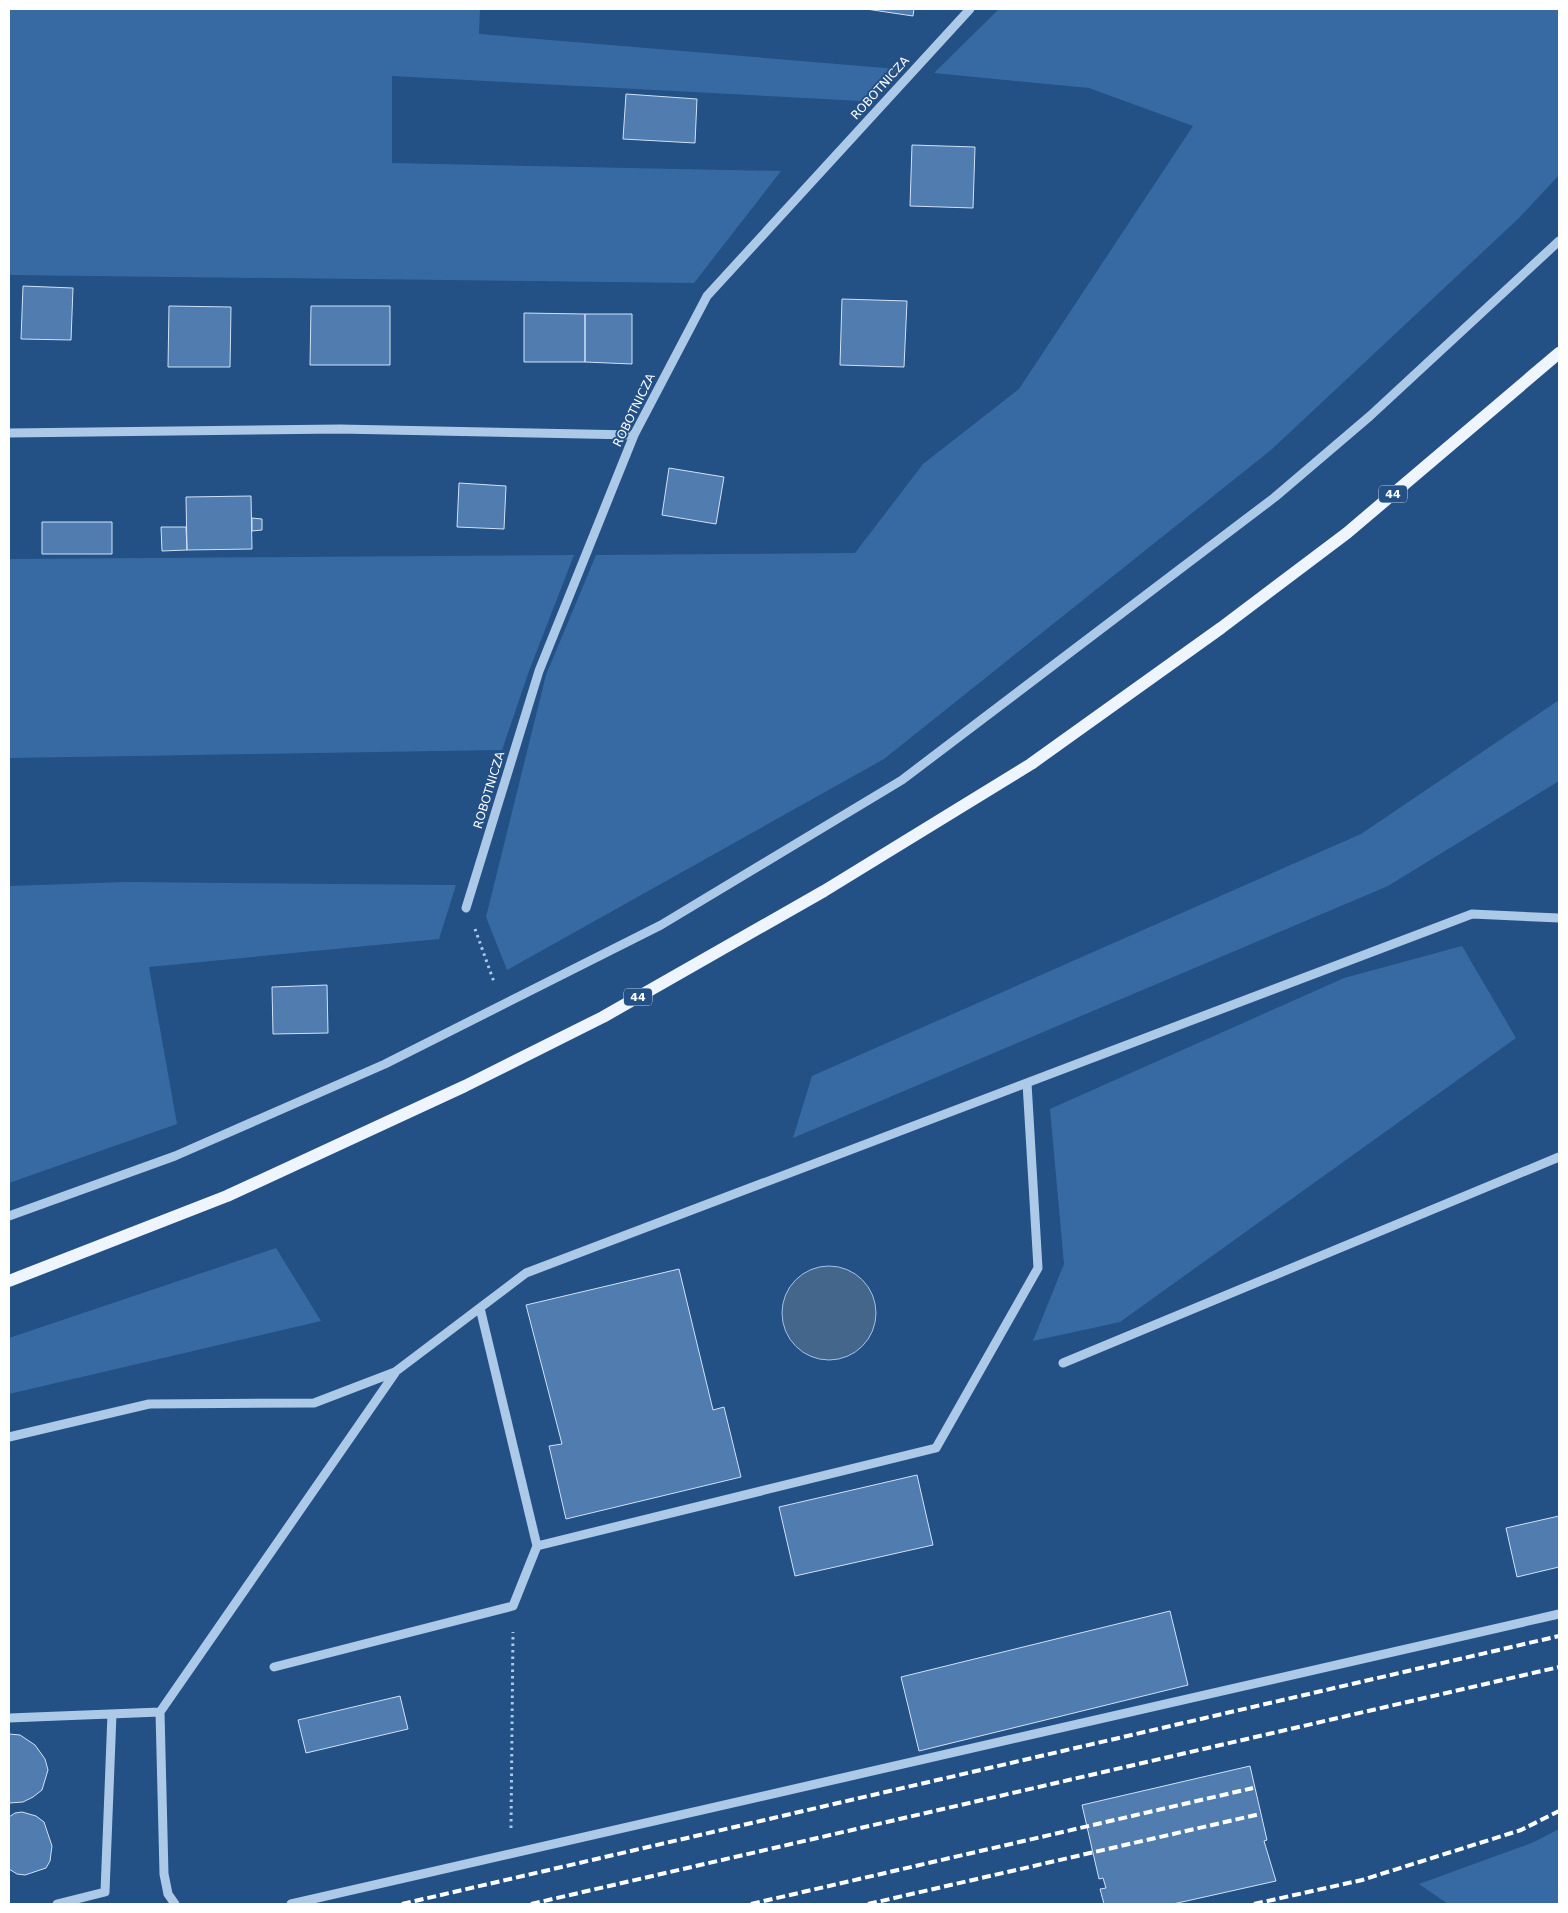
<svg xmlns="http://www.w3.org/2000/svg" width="1568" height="1913" viewBox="0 0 1568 1913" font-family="'DejaVu Sans',sans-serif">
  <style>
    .green { fill: #376aa2 }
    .water { fill: #45668b; stroke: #a0c4e9 }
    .building { fill: #507caf; stroke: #d0e2f6 }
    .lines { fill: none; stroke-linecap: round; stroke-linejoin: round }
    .path { stroke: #acc9e8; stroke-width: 3; stroke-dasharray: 2.5 4; stroke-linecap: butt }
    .minor { stroke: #acc9e8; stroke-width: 9 }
    .major { stroke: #eff5fe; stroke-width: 12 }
    .rail { stroke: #fff; stroke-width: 4; stroke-dasharray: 9 4; stroke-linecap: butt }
    .labels { text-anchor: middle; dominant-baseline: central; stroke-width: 4; stroke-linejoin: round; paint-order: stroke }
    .shield { fill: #235085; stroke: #bdcada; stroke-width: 1 }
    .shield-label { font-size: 11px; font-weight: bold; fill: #fff }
    .street-label { font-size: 12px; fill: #fff; stroke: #235085 }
  </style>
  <rect width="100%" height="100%" fill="#235085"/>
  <path class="green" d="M9,9H480L479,34L897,69L862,101L392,76V163L781,171L694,283L9,275Z
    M999,9H1559V175L1519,218L1271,450L884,759L507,970L486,917L546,675L596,555L855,553L923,464L1019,389L1193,126L1089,88L934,73Z
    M574,555L529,671L502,750L9,758V559Z
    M1559,700V781L1388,886L793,1138L812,1076L1361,834Z
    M128,882L456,885L439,939L149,967L177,1124L9,1183V886Z
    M1462,946L1516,1038L1120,1322L1033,1341L1064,1264L1050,1109L1344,978Z
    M276,1248L321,1321L9,1394V1338Z
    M1559,1829V1904H1448L1419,1884L1534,1842Z"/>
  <path class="water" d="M782 1313a47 47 0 1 1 94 0a47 47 0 1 1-94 0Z"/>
  <path class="building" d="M866,9H914L913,16Z
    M626,94L697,99L695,143L623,139Z
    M912,145L975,147L973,208L910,206Z
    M23,286L73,288L71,340L21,339Z
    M842,299L907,301L904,367L840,365Z
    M169,306L231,307L230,367H168Z
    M311,306H390V365H310Z
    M524,313L585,314V362H524Z
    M585,314H632V364L585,362Z
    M669,468L724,477L716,524L662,515Z
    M459,483L506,486L504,529L457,527Z
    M251,496L252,549L187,550L186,497Z
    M252,518L262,519V530L252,531Z
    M42,522H112V554H42Z
    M161,527H186L187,550L162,551Z
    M327,985L328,1033L273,1034L272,987Z
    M679,1269L713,1410L724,1407L741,1477L566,1519L549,1446L562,1444L526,1305Z
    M917,1475L933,1545L795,1576L779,1507Z
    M1559,1516V1567L1517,1577L1506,1528Z
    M1170,1611L1188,1685L919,1751L901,1677Z
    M400,1696L408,1729L306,1753L298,1720Z
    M9,1734L20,1735L35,1745L45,1759L48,1770L42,1790L33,1797L23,1802L9,1803Z
    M1250,1766L1267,1840L1264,1841L1276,1881L1173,1904H1104L1100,1889L1106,1888L1103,1878L1099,1879L1082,1805Z
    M22,1812L36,1816L44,1822L52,1846L50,1861L46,1868L25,1875L17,1874L9,1869V1817L15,1813Z"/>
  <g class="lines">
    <path class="path" d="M475,929L494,982
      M511,1828L513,1632"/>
    <path class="minor" d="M9,433L340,429L634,435
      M466,908L539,671L634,435L707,296L970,9
      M9,1216L175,1156L385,1064L661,925L902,780L1275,497L1370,416L1559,241
      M480,1308L537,1546L936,1448L1038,1268L1027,1083
      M1063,1363L1559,1157
      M9,1437L149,1404L314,1403L395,1372L526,1273L1472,914L1559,918
      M274,1667L513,1606L537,1546
      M160,1712L164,1874L168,1894L175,1904
      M9,1718L160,1712L395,1373
      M57,1904L105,1892L112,1714
      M291,1904L1559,1614"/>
    <path class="major" d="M9,1281L227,1196L465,1086L603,1017L824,891L1031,764L1221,628L1347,533L1559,353"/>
    <path class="rail" d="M402,1904L1559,1636
      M531,1904L1559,1667
      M751,1904L1253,1788
      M868,1904L1260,1814
      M1254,1904L1362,1880L1521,1830L1559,1811"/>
  </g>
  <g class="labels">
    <g class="shield">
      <rect x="1379" y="485.5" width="28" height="17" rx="4"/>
      <rect x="624" y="988.5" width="28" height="17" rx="4"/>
    </g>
    <g class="shield-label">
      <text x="1393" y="494">44</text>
      <text x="638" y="997">44</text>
    </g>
    <g class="street-label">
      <text transform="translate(880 88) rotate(-48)">ROBOTNICZA</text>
      <text transform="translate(634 410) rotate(-64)">ROBOTNICZA</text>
      <text transform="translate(489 790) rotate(-73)">ROBOTNICZA</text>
    </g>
  </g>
  <rect width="1568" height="1913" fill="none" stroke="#ffffff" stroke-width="20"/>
</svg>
